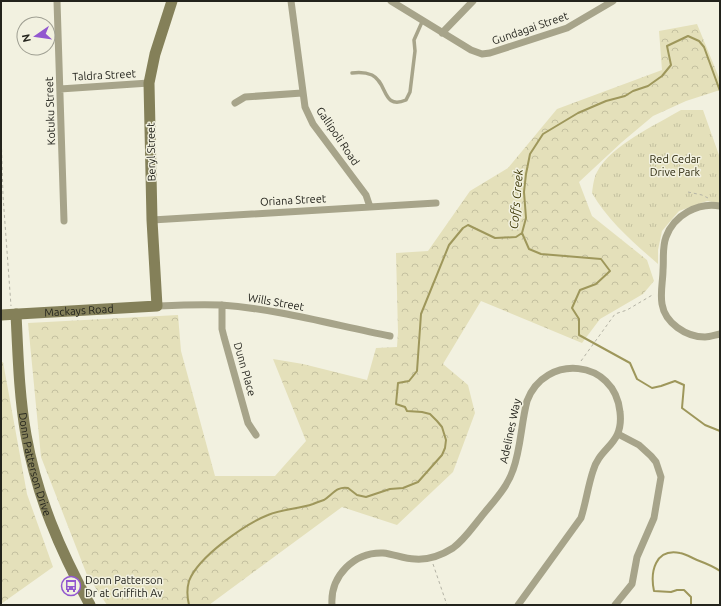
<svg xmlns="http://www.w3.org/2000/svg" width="721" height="606" viewBox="0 0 721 606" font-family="Ubuntu,sans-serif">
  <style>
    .forest { fill: url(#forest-crowns) }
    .park { fill: url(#park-tufts) }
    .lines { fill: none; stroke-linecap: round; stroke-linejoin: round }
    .stream { stroke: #9e975b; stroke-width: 2 }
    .path { stroke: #b4b3a5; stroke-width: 1; stroke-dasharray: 3 3; stroke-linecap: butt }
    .lane { stroke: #a7a48a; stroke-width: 3.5 }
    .street { stroke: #a7a48a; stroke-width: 7 }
    .secondary { stroke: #848059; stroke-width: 11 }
    .labels { text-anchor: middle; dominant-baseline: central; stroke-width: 3; stroke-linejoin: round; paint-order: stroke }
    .street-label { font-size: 11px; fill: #23231c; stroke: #f2f1e0 }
    .park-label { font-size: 11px; fill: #2e2b0e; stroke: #f2f1e0 }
    .poi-label { font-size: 11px; fill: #23231c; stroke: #f2f1e0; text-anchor: start }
    .water-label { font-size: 12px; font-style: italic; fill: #3f3a07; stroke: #f2f1e0 }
  </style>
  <defs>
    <pattern id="forest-crowns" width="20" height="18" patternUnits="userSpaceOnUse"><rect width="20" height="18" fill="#e4e0ba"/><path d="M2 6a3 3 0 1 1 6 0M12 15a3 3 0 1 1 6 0" fill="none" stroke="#c3c09f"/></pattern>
    <pattern id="park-tufts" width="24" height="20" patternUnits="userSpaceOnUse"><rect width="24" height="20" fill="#e4e0ba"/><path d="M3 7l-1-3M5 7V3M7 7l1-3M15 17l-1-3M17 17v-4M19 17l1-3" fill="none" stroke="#c3c09f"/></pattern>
  </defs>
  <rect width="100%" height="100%" fill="#f2f1e0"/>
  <path class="forest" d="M697,24L720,80V90L686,101L653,116L622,142L579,182L592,216L647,260L654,281L643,294L600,319L582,343L481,301L443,364L468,385L475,413L453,472L397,525L342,507L209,605H107L87,575L41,457L28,323L178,315L181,351L215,476H275L306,441L273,359L303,364L367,380L376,348L397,347L398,332L396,253L428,251L470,191L508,168L557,109L662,70L659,31Z
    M1,362H3L27,494L53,567L1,604Z"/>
  <path class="park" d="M681,110H703L720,158V203L707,201L679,211L662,231L658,250V264C634,243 608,221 592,193C593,186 594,177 597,172C611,145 656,125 681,110Z"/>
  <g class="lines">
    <path class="stream" d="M720,91L704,47L699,41L688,36L667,46L671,65L662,76L648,86L633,91L625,96L606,101L578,113L543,134L530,154L526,174L524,192L526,218L522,233L529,249L541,254L601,259L610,271L596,284L580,290L572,308L579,319V335L630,363L637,379L652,388L661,386L675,381L684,385L682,408L705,425L720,431
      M189,605C187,597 187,588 189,581C198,557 245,524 268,515C282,509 299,509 313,504C317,502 321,501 324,500C333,494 337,486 348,488L357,495L366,497L390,489L403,488L418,482L442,455L445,448L446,440L442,427L437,421L430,414L422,412L407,411L405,407L396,404L398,383L409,381L417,371L421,314L449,245L463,228L468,225L495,238L516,237L522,233
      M691,605V597L684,590H677L671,592L654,591C650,572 655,548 680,553C686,554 692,558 697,560C705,563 713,566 720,571"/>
    <path class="path" d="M1,131L3,196L11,306
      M688,192L702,195L708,198
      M581,361L615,314L627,310L654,294
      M433,564L447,605"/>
    <path class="lane" d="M352,73C359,72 365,72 372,75C388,83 382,110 406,100L410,92L415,51L414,40L422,22"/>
    <path class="street" d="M57,1L64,221
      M291,1L305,107L313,124L366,195L370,207
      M391,1L471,50L482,54L490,53L567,28L613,1
      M442,33L473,1
      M60,89L149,83
      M235,103L245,97L302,93
      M720,206C698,202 674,215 666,237C662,248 664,259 663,270C663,281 660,292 662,304C665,323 686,337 705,337C710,337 715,335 720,334
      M152,220L436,203
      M222,305V329L224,337L248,423L256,435
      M157,306C179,305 200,304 221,305C278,309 334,325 390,336
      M332,605C330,576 354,552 383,553C394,554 404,559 415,559C428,560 442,555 453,548C464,540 472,528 481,517C493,502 507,488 513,470C521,448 521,424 527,401C545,353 615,359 620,412C624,445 600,446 593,471C588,486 586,502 581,518L518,605
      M615,605L632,584L637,557L654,518L661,477L656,462L651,456L639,445L618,434"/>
    <g class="secondary">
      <path id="s1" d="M16,314C18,354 19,395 26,435C37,497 60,550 90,605"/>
      <path id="s2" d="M1,315L157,306L152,220L149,83L155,54L172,1"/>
    </g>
  </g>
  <defs>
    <symbol id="bus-ring" viewBox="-11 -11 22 22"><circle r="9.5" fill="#f2f1e0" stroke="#9257cf" stroke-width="1.5"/><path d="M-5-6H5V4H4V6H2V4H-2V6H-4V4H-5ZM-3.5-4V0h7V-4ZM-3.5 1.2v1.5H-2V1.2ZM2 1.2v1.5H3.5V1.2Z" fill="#9257cf"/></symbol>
  </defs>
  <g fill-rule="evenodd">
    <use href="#bus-ring" x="60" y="575" width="22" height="22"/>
  </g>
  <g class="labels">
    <g class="street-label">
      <text transform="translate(530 28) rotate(-19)">Gundagai Street</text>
      <text transform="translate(104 75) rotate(-3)">Taldra Street</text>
      <text transform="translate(50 111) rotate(-92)">Kotuku Street</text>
      <text transform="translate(338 136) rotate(56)">Gallipoli Road</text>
      <text transform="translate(151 152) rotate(-91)">Beryl Street</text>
      <text transform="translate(293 200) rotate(-3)">Oriana Street</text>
      <text transform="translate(276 302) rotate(10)">Wills Street</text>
      <text stroke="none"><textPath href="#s2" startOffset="78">Mackays Road</textPath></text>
      <text transform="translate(245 369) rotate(74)">Dunn Place</text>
      <text transform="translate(510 431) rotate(-78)">Adelines Way</text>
      <text stroke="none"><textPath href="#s1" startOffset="152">Donn Patterson Drive</textPath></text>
    </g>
    <g class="park-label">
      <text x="675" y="159">Red Cedar<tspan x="675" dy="13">Drive Park</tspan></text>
    </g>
    <g class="poi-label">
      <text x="85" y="580">Donn Patterson<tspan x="85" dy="13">Dr at Griffith Av</tspan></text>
    </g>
    <g class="water-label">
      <text transform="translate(516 199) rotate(-85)">Coffs Creek</text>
    </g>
  </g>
  <rect width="721" height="606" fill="none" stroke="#23231c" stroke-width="4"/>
  <g transform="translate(36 36) rotate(257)"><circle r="19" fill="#f2f1e0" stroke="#9f9f92"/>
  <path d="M0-3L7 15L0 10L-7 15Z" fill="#9257cf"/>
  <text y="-6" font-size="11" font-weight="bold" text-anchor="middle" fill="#23231c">N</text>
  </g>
</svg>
